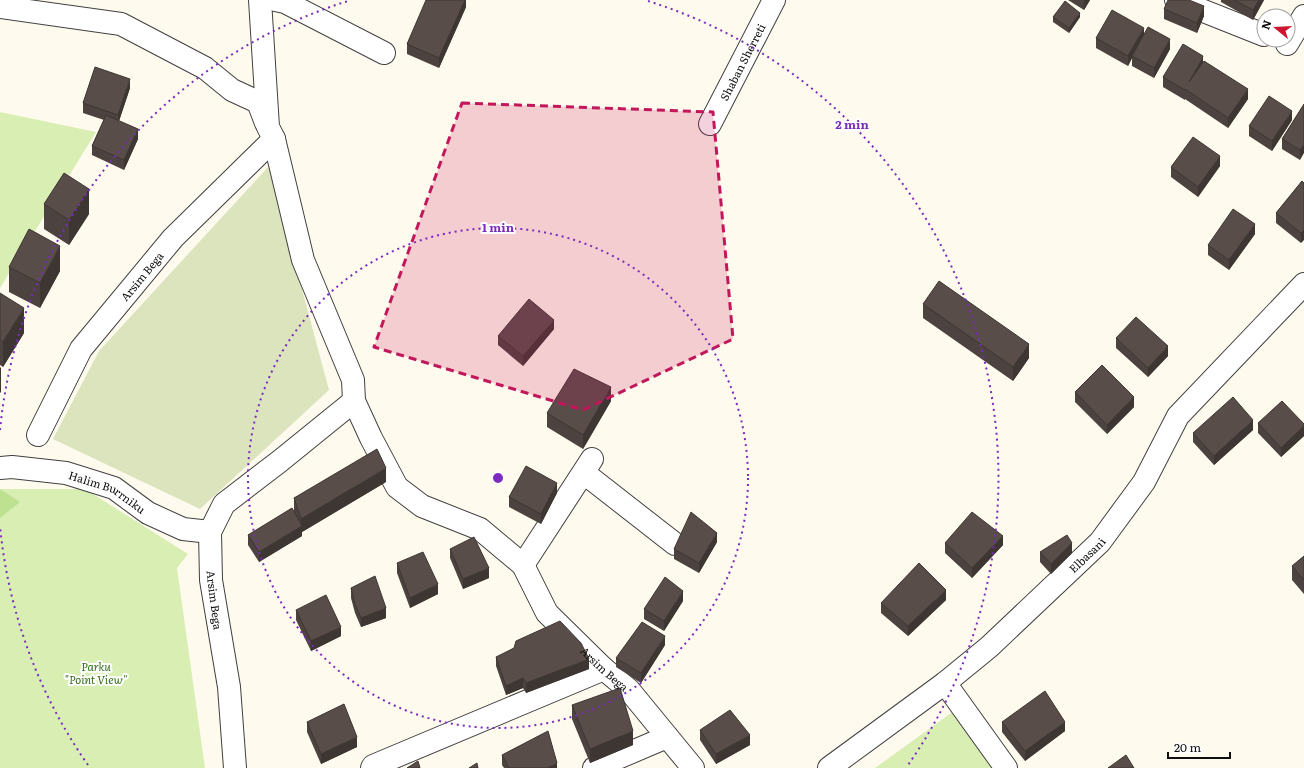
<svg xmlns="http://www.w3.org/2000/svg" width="1304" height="768" viewBox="0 0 1304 768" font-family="Literata,serif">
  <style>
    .green { fill: #d8eeb3 }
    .forest { fill: #bde190 }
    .cemetery { fill: #dbe4bc }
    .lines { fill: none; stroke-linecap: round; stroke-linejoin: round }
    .minor-casing { stroke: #414141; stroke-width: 24 }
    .minor { stroke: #fff; stroke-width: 22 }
    .wall { fill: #4c423f }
    .shaded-wall { fill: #3e3633 }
    .building { fill: #584d49; stroke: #3e3633 }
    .marked { fill: #c2185b; fill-opacity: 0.2; stroke: #c2185b; stroke-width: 3; stroke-dasharray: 8 5; stroke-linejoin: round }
    .ring { fill: none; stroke: #7b2cbf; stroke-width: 2; stroke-dasharray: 2 4 }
    .labels { text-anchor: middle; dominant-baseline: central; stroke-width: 4; stroke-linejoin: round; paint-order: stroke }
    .street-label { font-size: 11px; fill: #0e0e0e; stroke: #fff }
    .park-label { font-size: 11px; font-style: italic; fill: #316d16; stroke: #fff }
    .centre { fill: #7b2cbf; stroke: #fff; stroke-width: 2 }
    .ring-label { font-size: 12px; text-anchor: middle; font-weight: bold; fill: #7b2cbf; stroke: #fff; stroke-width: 4; stroke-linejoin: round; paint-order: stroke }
  </style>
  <rect width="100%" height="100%" fill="#fffaee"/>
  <path class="green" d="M0,112L96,132L0,288Z
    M0,489H85L188,554L177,568L205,768H0Z
    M958,708L1001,768H875Z"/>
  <path class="forest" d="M0,489L20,502L0,518Z"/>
  <path class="cemetery" d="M269,166L329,390L200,509L53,439L99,351Z"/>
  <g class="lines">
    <defs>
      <g id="minor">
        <path id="s1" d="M260,0L268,127L274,139L303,260L353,380L354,401L371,438L397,487L422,506L480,529L523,565L547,613L604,669L629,690L693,768"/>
        <path d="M275,0L285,2L384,53"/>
        <path d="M1176,0L1264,35"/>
        <path d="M0,7L121,24L205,68L232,90L258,102L266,123"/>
        <path d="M1287,44L1304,16"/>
        <path id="s2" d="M710,124L774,0"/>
        <path id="s3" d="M38,435L81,349L173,238L274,139"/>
        <path id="s4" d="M0,468L12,467L66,473L114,488L148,513L183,529L210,532"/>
        <path d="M584,473L675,544"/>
        <path d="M523,565L592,459"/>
        <path d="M945,683L1006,768"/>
        <path d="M235,768L229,687L211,580L210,532L224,504L280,461L354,401"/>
        <path d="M372,768L373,766L604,669"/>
        <path d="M594,768L667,737"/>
        <path id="s5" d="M829,768L945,683L989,647L1100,542L1144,482L1178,416L1304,284"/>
      </g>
    </defs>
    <use href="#minor" class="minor-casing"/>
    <use href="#minor" class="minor"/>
  </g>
  <path class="wall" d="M466,0V7L439,68L407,54V44Z
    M1068,0H1090L1084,10Z
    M1221,0H1264L1253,20L1221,2Z
    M1164,9L1204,16L1197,33L1164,19Z
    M1053,17H1080L1069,33L1053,22Z
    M1144,35L1170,49L1154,78L1132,66V58L1128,66L1096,48V38Z
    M1203,63L1248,99L1228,128L1185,99V100L1163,87V77Z
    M130,88L119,121L138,139L124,170L92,155V146L104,120L83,113V103Z
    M1304,104L1300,160L1282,149V139Z
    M1292,120L1272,151L1249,136V126Z
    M1220,166L1198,197L1171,177V167Z
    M1302,181L1301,243L1276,223V213Z
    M44,204L89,214L69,245L44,229Z
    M1255,234L1229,270L1208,255V245Z
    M9,267L60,271L40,308L9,292Z
    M0,293L24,333L3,367L0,365Z
    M923,304L1029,358L1013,381L923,318Z
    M554,329L523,366L498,345V336Z
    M1116,338L1168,356L1148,377L1116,348Z
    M1075,392L1134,407L1107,434L1075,402Z
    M611,401L583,449L547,427V413Z
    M1258,423L1304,424V436L1281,457L1258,433Z
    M1253,430L1214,465L1193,442V433Z
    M386,482L302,532V536L259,562L248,545V535L294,511V498Z
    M557,493L541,524L509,507V497Z
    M717,542L699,573L674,559V549Z
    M945,543L1003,545L972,578L945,553Z
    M450,549L489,578L463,589L450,558Z
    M1040,552L1072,553L1051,574L1040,562Z
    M1304,556V594L1292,580V566Z
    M397,563L438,594L410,608L397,573Z
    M351,588L386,618L361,627L355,613L351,598Z
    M946,600L908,636L881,613V603Z
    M683,601L664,631L644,619V609Z
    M296,610L341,636L311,651L296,620Z
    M665,645L641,683L616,667V658Z
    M496,657L589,669L526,693L523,688L506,695L496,666Z
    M572,705L633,745L590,763L572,719Z
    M307,722L357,747L321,764L307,732Z
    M1002,722L1065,731L1025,761L1002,732Z
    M700,730L750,745L716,764L700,740Z
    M502,755L557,768H504L502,765Z"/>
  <path class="shaded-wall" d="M465,0H466V7L439,68V58Z
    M1084,0H1090L1084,10Z
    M1259,0H1264L1253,20V10Z
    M1204,6V16L1197,33V23Z
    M1080,13V17L1069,33V28Z
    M1144,28V37L1132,56V58L1128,66V56Z
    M1170,39V49L1154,78V68Z
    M1203,56V65L1189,82Z
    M130,79V88L118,124V115Z
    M1248,89V99L1228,128V118Z
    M1292,111V120L1272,151V141Z
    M138,129V139L124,170V160Z
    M1304,144V153L1300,160V150Z
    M1220,156V166L1198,197V187Z
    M89,189V214L69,245V220Z
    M1255,224V234L1229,270V260Z
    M1304,230V240L1301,243V233Z
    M60,246V271L40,308V283Z
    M24,308V333L3,367V342Z
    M554,320V329L523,366V356Z
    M1029,344V358L1013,381V367Z
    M1168,346V356L1148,377V368Z
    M1,367V392L0,393V368Z
    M611,387V401L583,449V435Z
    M1134,397V407L1107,434V425Z
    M1253,420V430L1214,465V456Z
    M1304,426V436L1281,457V448Z
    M386,468V482L302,532V536L259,562V552L301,527V519Z
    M557,483V493L541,524V514Z
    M717,533V542L699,573V563Z
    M1003,536V545L972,578V568Z
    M1072,543V553L1051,574V564Z
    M489,568V578L463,589V579Z
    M438,584V594L410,608V598Z
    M946,590V600L908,636V626Z
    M683,591V601L664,631V621Z
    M386,608V618L361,627V618Z
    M341,627V636L311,651V641Z
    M665,636V645L641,683V673Z
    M589,659V669L526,693V683Z
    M523,678V688L506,695V686Z
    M1065,722V731L1025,761V751Z
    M633,731V745L590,763V749Z
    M750,735V745L716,764V754Z
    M357,737V747L321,764V754Z
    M557,763V768H547Z"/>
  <path class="building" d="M426,0H465L439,58L407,44Z
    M1168,0H1189L1204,6L1197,23L1164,9Z
    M1234,0H1259L1253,10Z
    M1065,1L1080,13L1069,28L1053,17Z
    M1112,10L1144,28L1128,56L1096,38Z
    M1148,27L1170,39L1154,68L1132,56Z
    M1183,44L1203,56L1201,61L1189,82L1204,61L1248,89L1228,118L1185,89V90L1163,77Z
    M95,67L130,79L118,115L83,103Z
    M1269,96L1292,111L1272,141L1249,126Z
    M1304,104V144L1300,150L1282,139Z
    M106,115L138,129L124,160L92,146Z
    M1193,137L1220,156L1198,187L1171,167Z
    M64,173L89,189L69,220L44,204Z
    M1302,181L1304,183V230L1301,233L1276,213Z
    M1233,209L1255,224L1229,260L1208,245Z
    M29,229L60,246L40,283L9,267Z
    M939,281L1029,344L1013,367L923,304Z
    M0,293L24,308L3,342L0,340Z
    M529,299L554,320L523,356L498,336Z
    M1136,317L1168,346L1148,368L1116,338Z
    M1102,365L1134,397L1107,425L1075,392Z
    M574,369L611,387L583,435L547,413Z
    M1233,397L1253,420L1214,456L1193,433Z
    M1282,401L1304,424V426L1281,448L1258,423Z
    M377,449L386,468L301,519L294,498Z
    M526,466L557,483L541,514L509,497Z
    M292,508L302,526L259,552L248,535Z
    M691,512L717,533L699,563L674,549Z
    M972,512L1003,536L972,568L945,543Z
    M1067,535L1072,543L1051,564L1040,552Z
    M474,537L489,568L463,579L450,549Z
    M423,552L438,584L410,598L397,563Z
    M1304,556V580L1292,566Z
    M919,563L946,590L908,626L881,603Z
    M375,576L386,608L361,618L355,604L351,588Z
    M665,577L683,591L664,621L644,609Z
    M326,595L341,627L311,641L296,610Z
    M560,621L581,643L589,659L526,683L523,678L506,686L496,657L514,648L516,641Z
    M642,622L665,636L641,673L616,658Z
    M620,688L633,731L590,749L572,705Z
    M1045,691L1065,722L1025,751L1002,722Z
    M344,704L357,737L321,754L307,722Z
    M730,710L750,735L716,754L700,730Z
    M548,731L557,763L547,768H509L502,755Z
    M1126,755L1134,768H1108Z
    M418,761L420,768H407Z
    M477,763L478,768H469Z"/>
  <path class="marked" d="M462,103L713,112L733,339L583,410L374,347Z"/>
  <g class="ring">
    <circle cx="498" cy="478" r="250"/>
    <path d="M88 765A500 500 0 0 1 0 526M0 430A500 500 0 0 1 348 1M648 1A500 500 0 0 1 908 765"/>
  </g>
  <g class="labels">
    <g class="street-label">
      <text stroke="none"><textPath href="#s2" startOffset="70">Shaban Sherreti</textPath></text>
      <text stroke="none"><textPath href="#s3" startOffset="191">Arsim Bega</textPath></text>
      <text stroke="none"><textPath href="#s4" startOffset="112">Halim Burrniku</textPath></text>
      <text stroke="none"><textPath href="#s5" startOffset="335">Elbasani</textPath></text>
      <text transform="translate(215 600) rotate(83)">Arsim Bega</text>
      <text stroke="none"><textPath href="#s1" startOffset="796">Arsim Bega</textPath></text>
    </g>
    <g class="park-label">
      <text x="96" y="666">Parku<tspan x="96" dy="13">"Point View"</tspan></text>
    </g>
  </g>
  <circle cx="498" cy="478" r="6" class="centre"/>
  <g class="ring-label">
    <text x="852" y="129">2 min</text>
    <text x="498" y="232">1 min</text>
  </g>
  <g transform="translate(1276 28) rotate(288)"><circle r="19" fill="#ffffff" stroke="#9f9f9f"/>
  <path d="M0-3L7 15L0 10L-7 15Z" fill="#cd1632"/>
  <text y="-6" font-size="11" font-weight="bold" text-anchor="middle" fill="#0e0e0e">N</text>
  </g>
  <path d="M1168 752v6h62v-6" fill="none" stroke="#0e0e0e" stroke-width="2"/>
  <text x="1174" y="752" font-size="12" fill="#0e0e0e" stroke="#ffffff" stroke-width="3" paint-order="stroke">20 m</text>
</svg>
